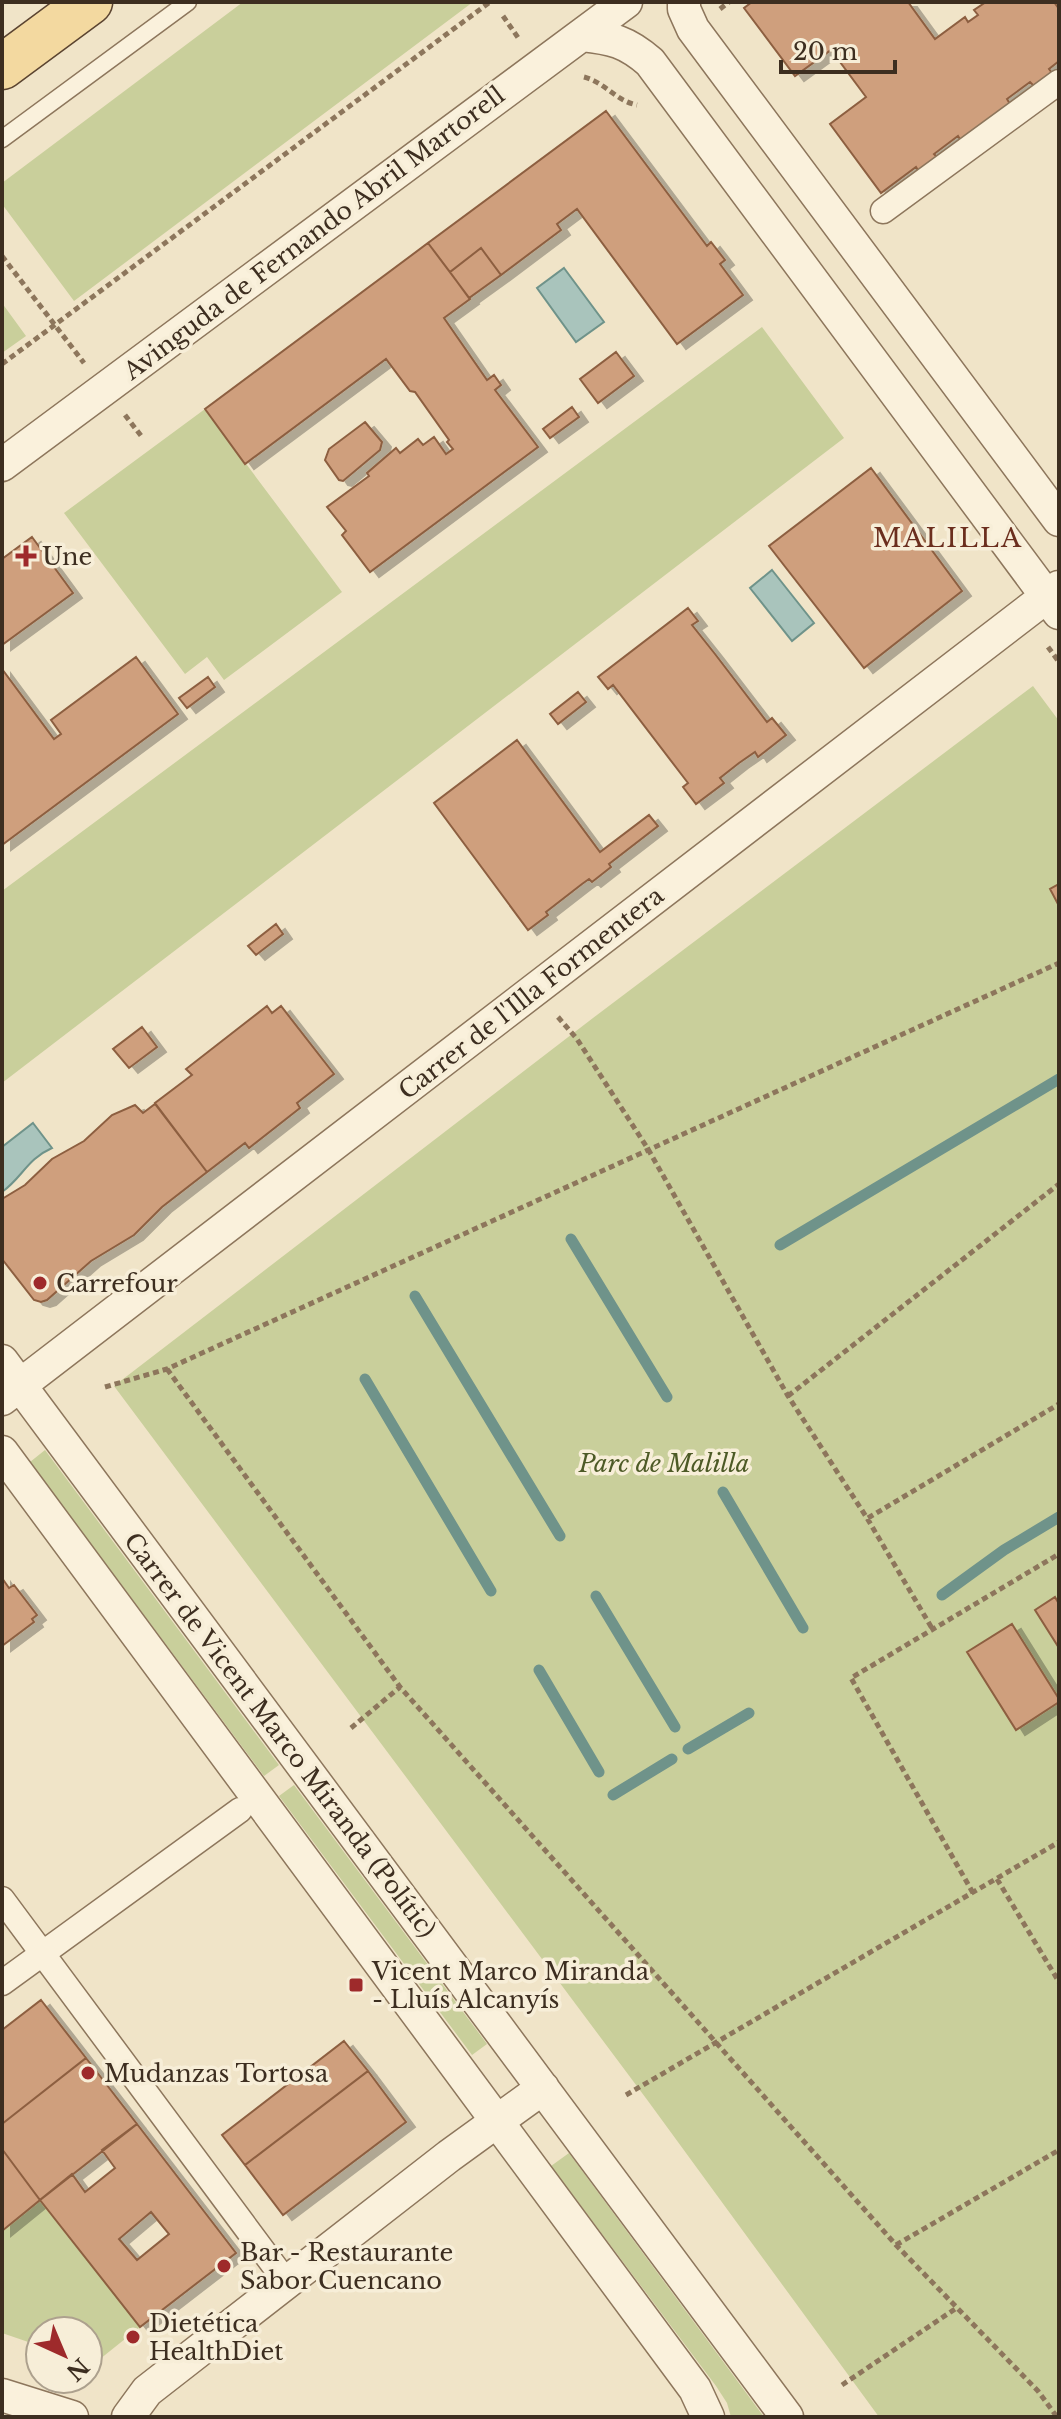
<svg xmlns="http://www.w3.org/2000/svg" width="1061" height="2419" viewBox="0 0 1061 2419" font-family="'Libre Baskerville',serif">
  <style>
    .green { fill: #c9cf9b }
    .water { fill: #a9c4bc; stroke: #6f938a; stroke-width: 2 }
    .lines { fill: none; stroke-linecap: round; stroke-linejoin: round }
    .stream { stroke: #6f938a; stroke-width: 11 }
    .building { fill: #cf9f7d; stroke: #8d5f41; stroke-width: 2; fill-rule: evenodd; filter: url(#shadow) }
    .service-casing { stroke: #8d765c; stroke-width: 19 }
    .pedestrian-casing { stroke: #8d765c; stroke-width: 27 }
    .minor-casing { stroke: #8d765c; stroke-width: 35 }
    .primary-casing { stroke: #5b4430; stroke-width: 47 }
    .path { stroke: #8d765c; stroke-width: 5; stroke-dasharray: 6 4; stroke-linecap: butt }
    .service { stroke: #faf1dc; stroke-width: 16 }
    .pedestrian { stroke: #faf1dc; stroke-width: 24 }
    .minor { stroke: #faf1dc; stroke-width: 32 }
    .primary { stroke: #f3d9a0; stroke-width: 44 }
    .poi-dot { fill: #9e2a2b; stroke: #f7eed8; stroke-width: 3 }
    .labels { text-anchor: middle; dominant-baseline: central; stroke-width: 7; stroke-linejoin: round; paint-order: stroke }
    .street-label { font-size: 24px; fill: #3d2e20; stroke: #f7eed8 }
    .poi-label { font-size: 24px; fill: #3d2e20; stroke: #f7eed8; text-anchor: start }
    .park-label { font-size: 24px; font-style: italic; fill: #4d5a26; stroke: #f7eed8 }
    .neighbourhood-label { font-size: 26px; letter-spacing: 2px; fill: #6b2e1e; stroke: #f7eed8 }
  </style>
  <defs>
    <filter id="shadow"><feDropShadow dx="9" dy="5" stdDeviation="0" flood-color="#0004"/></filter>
  </defs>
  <rect width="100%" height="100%" fill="#f0e4c8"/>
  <path class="green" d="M243,2H473L74,301L2,204V183Z
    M2,303L26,336L2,353Z
    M762,327L844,438L2,1083V891Z
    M205,409L342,592L224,680L207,657L185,674L64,513Z
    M1033,686L1059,721V2417H879L648,2101L114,1386L593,1018Z
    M45,1450L279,1765L264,1776L30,1462Z
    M294,1785L487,2044L472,2055L279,1796Z
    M569,2153L764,2417H731L727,2403L716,2386L551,2166Z
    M40,2200L140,2327L95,2363L88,2361V2331H40V2346L2,2333V2231Z"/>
  <path class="water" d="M564,268L604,322L576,342L537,288Z
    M772,570L814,623L792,641L750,588Z
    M33,1123L52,1148C27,1159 22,1178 2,1192V1147Z"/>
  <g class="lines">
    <path class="stream" d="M571,1239L667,1397
      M780,1245L1059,1079
      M415,1296L560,1536
      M365,1379L491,1591
      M723,1492L803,1628
      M942,1595L1004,1550L1059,1517
      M596,1596L675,1727
      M539,1670L599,1772
      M688,1749L749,1713
      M613,1795L672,1759"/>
  </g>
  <path class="building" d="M752,2H908L935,39L965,17L968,22L978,15L974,10L986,2H1054L1059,9V61L1049,69L1052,73L1034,86L1030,82L1007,99L1010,104L961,141L958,136L934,154L938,158L919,172L916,167L881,193L830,124L866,97L831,50L795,76L744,8Z
    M606,111L707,246L711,242L725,260L720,264L743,295L677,344L577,209L557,224L561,230L501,275L481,248L450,272L428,243Z
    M428,243L470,299L444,318L487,380L494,375L501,385L495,390L538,447L370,572L342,535L346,531L327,507L369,476L367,473L396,448L400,453L418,439L423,445L434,437L446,454L453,449L447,442L449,440L415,392L410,391L386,359L245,464L205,409Z
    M481,248L501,275L469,298L450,272Z
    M616,352L634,376L598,403L580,379Z
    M572,407L579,417L550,438L543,429Z
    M365,422L382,442L380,450L343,481L339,480L325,460L329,449Z
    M871,468L962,591L864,668L769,546Z
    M32,537L73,593L2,645V559Z
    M688,608L698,621L692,625L715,654L767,722L772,718L786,735L758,757L755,752L739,763L720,778L724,783L696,804L683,787L688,783L613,685L608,689L598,677Z
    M136,657L178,714L2,845V669L54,739L61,734L51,720Z
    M208,677L215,687L187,708L179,698Z
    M578,692L586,702L558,724L550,714Z
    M517,740L600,852L649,815L658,826L609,864L611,867L592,882L589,879L582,884L546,912L548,915L528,930L434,803Z
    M1059,884V906L1050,889Z
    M276,924L283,934L256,955L248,946Z
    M267,1006L272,1013L281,1006L334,1074L297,1103L300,1108L249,1148L245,1143L207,1172L155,1103L192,1075L186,1069Z
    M142,1027L157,1047L129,1068L113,1049Z
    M155,1104L207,1172L162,1207L134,1235L91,1261L47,1300L41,1302L34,1300L2,1259V1199L25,1185L52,1159L84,1141L112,1115L135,1105L143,1113Z
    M2,1578L9,1588L14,1585L37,1615L32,1619L34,1622L2,1646Z
    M1055,1597L1059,1604V1648L1035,1610Z
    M1012,1624L1059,1699V1702L1016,1730L967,1652Z
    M41,2000L86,2058L2,2124V2030Z
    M344,2041L368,2071L245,2165L222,2135Z
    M86,2058L137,2124L40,2200L2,2149V2124Z
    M368,2071L406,2122L283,2215L245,2165Z
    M137,2124L236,2253L140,2327L40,2200L72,2174L85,2192L115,2168L102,2150ZM151,2212L169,2234L137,2260L119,2239Z
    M2,2149L40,2200L2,2231Z"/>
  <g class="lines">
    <defs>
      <path id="service" d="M2,139L188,2"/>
      <path id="pedestrian" d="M883,211L1059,82
        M2,1899L287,2283
        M2,1983L240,1810"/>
      <path id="minor" d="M684,2V9L693,29L1059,520
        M582,35C612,38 627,42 650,62L1059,613
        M2,465L626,2
        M2,1361L787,2417
        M2,1399L1059,587
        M2,1452L695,2389L708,2417
        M2,2395L72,2417
        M128,2417L147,2391L449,2156L543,2088"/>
      <path id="primary" d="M2,67L90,2"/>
    </defs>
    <use href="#service" class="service-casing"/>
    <use href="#pedestrian" class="pedestrian-casing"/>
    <use href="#minor" class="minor-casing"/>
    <use href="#primary" class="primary-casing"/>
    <path class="path" d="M720,9L729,2
      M503,16L519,39
      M584,77C606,83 616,101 637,105
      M2,256L84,363
      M2,364L490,2
      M125,415L142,437
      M1048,647L1059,662
      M558,1017L577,1039L648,1149L788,1396L867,1518L933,1630
      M167,1369L400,1687L896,2245L1038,2391L1057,2417
      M105,1387L167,1369L1059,963
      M788,1396L1059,1184
      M868,1518L1059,1404
      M351,1728L400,1687
      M997,1879L1059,1982
      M973,1893L851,1678L1059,1554
      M626,2095L1059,1842
      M896,2245L1059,2150
      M842,2385L958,2307"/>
    <use href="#service" class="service"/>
    <use href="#pedestrian" class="pedestrian"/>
    <use href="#minor" class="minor"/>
    <use href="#primary" class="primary"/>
  </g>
  <g class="poi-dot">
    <path d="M22 544h8v8h8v8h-8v8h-8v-8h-8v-8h8z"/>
    <circle cx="40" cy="1283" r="8"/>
    <rect x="348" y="1977" width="16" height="16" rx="4"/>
    <circle cx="88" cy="2073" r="8"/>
    <circle cx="224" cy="2266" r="8"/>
    <circle cx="133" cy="2337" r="8"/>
  </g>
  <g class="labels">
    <g class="street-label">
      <text transform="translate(314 233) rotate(-37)">Avinguda de Fernando Abril Martorell</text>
      <text transform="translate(531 993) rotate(-38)">Carrer de l'Illa Formentera</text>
      <text transform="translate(280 1735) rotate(53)">Carrer de Vicent Marco Miranda (Polític)</text>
    </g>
    <g class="poi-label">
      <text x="42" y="556">Une</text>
      <text x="56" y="1283">Carrefour</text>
      <text x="372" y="1971">Vicent Marco Miranda<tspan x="372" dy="28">- Lluís Alcanyís</tspan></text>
      <text x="104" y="2073">Mudanzas Tortosa</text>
      <text x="240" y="2252">Bar - Restaurante<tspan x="240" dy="28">Sabor Cuencano</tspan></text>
      <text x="149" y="2323">Dietética<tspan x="149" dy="28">HealthDiet</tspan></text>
    </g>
    <g class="park-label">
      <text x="664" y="1463">Parc de Malilla</text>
    </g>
    <g class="neighbourhood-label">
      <text x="948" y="538">MALILLA</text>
    </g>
  </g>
  <rect width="1061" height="2419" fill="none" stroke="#3d2e20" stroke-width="8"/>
  <g transform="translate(64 2355) rotate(136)"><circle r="38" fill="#f7eed8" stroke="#ada18e" stroke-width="2"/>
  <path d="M0-6L14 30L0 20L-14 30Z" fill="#9e2a2b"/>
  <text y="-12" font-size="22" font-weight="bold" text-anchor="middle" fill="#3d2e20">N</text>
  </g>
  <path d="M781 60v12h114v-12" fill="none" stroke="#3d2e20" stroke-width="4"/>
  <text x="793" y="60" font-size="24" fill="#3d2e20" stroke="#f7eed8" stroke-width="6" paint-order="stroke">20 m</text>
</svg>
